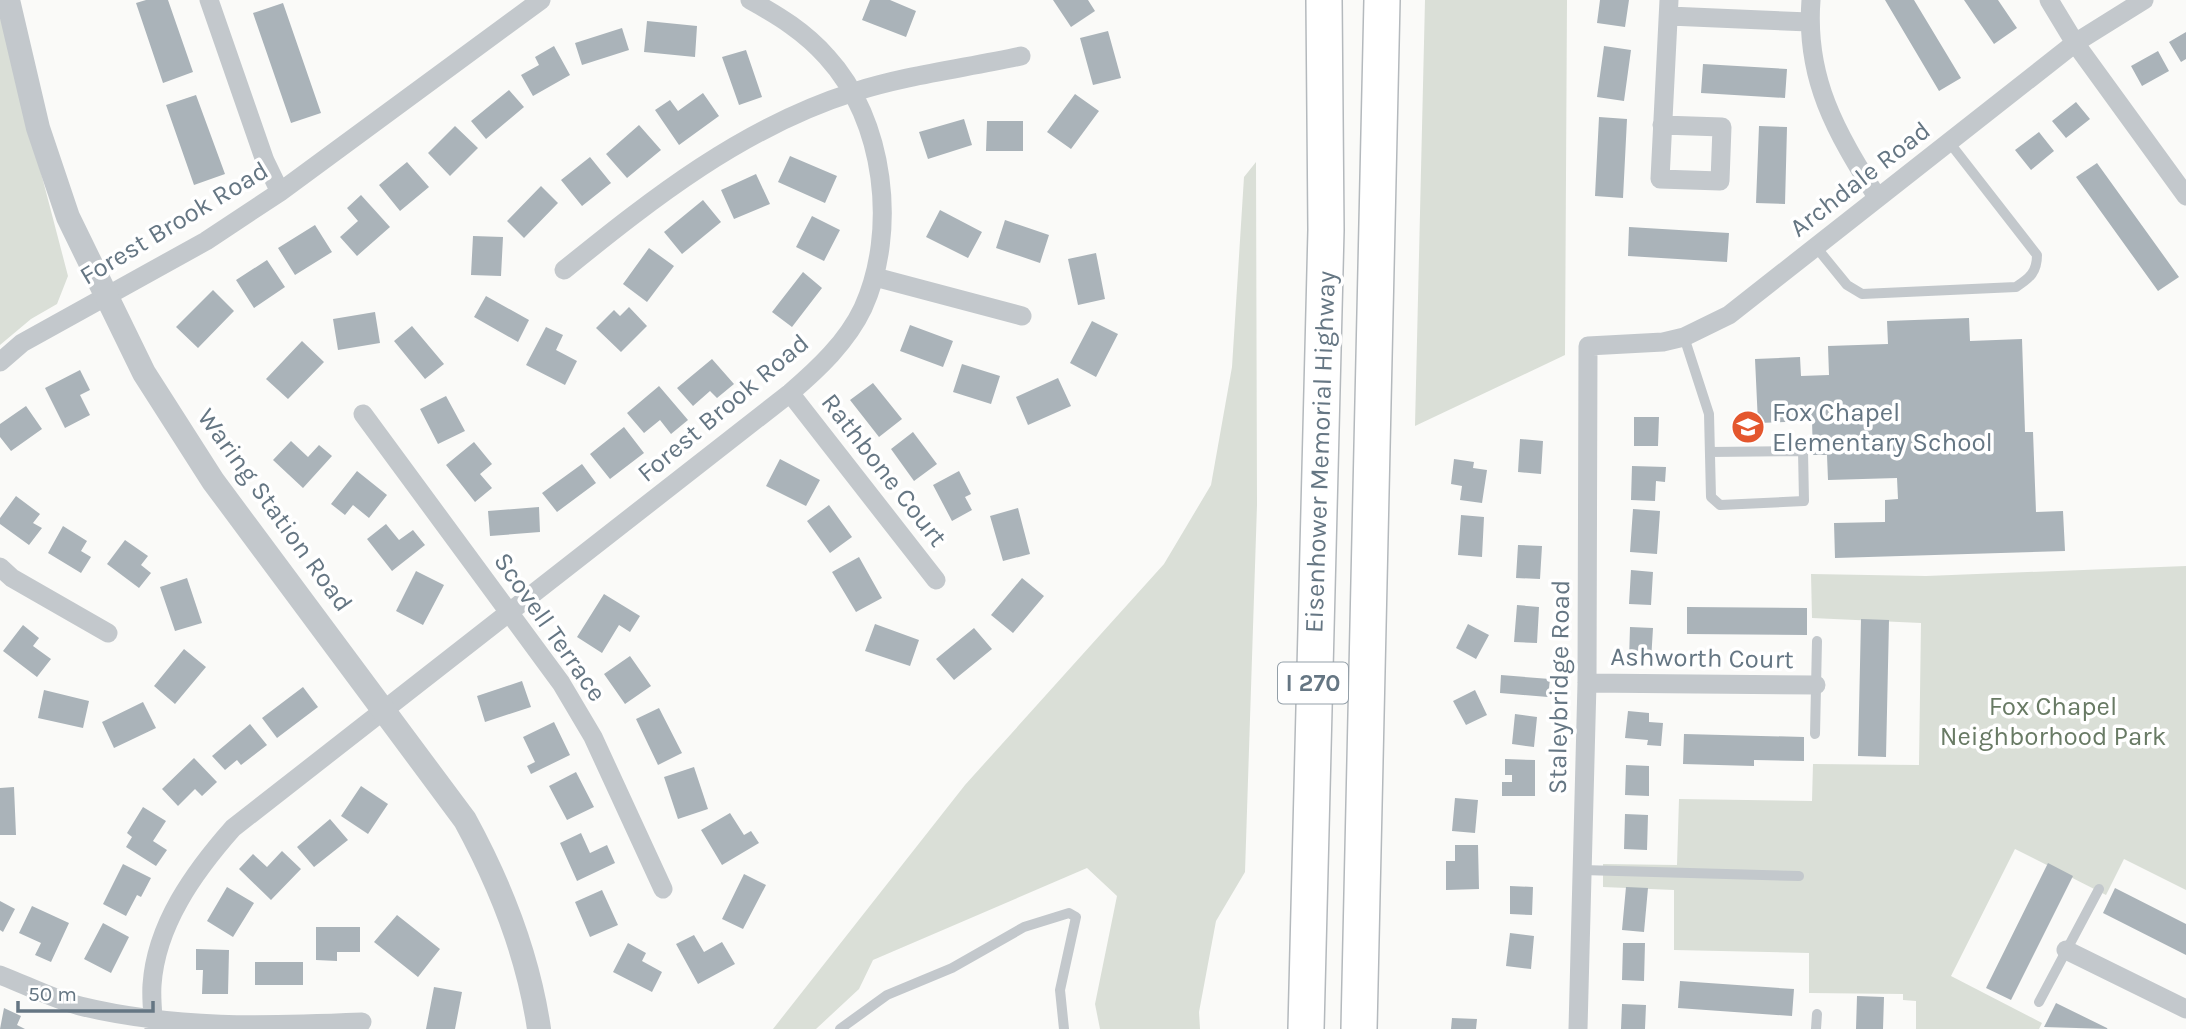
<svg xmlns="http://www.w3.org/2000/svg" width="2186" height="1029" viewBox="0 0 2186 1029" font-family="Karla,sans-serif">
  <style>
    .green { fill: #dadfd7 }
    .building { fill: #aab3b9 }
    .lines { fill: none; stroke-linecap: round; stroke-linejoin: round }
    .motorway-casing { stroke: #b4b9bd; stroke-width: 38 }
    .service { stroke: #c3c8cc; stroke-width: 10 }
    .minor { stroke: #c3c8cc; stroke-width: 19 }
    .tertiary { stroke: #c3c8cc; stroke-width: 24 }
    .motorway { stroke: #fff; stroke-width: 35 }
    .labels { text-anchor: middle; dominant-baseline: central; stroke-width: 7; stroke-linejoin: round; paint-order: stroke }
    .shield { fill: #fff; stroke: #939fa8; stroke-width: 2 }
    .shield-label { font-size: 24px; font-weight: bold; fill: #657683 }
    .street-label { font-size: 26px; fill: #657683; stroke: #fff }
    .poi-label { font-size: 26px; fill: #657683; stroke: #fff; text-anchor: start }
    .park-label { font-size: 26px; fill: #687a64; stroke: #fff }
  </style>
  <rect width="100%" height="100%" fill="#fafaf8"/>
  <path class="green" d="M1425,0H1567L1565,355L1415,426Z
    M0,16L68,276L57,304L31,319L0,345Z
    M1256,162L1257,505L1245,872L1216,921L1199,1012L1200,1029H1100L1095,1004L1117,896L1087,868L873,960L859,989L816,1029H773L965,785L1164,564L1211,485L1232,367L1244,177Z
    M2186,566V890L2124,859L2106,895L2015,849L1951,976L2042,1023L2039,1029H1916V1001L1903,1000V994L1809,993V953L1674,950V890L1603,887V864L1677,865L1679,799L1812,801L1813,764L1919,765L1921,623L1812,618L1811,574L1926,576Z"/>
  <path class="building" d="M146,0H168L193,72L163,83L136,3Z
    M870,0H890L916,11L906,37L862,20Z
    M1053,0H1088L1095,11L1071,27Z
    M1600,0H1629L1625,27L1597,23Z
    M1885,0H1914L1961,78L1939,91Z
    M1964,0H1998L2017,28L1994,44Z
    M283,3L321,113L291,123L253,13Z
    M647,21L697,26L695,57L644,52Z
    M622,28L629,50L582,65L575,43Z
    M1108,31L1121,78L1093,85L1080,38Z
    M2186,32V59L2181,62L2169,42Z
    M554,46L570,75L533,96L521,75L539,65L535,57Z
    M1604,46L1631,50L1624,101L1597,97Z
    M746,50L762,97L739,105L722,57Z
    M2158,51L2169,71L2142,86L2131,66Z
    M1703,64L1787,69L1785,98L1701,93Z
    M509,90L524,107L486,139L471,121Z
    M703,93L719,116L679,145L655,110L670,100L678,111Z
    M1075,94L1099,111L1071,149L1047,132Z
    M196,95L225,174L194,185L166,105Z
    M2076,102L2090,119L2066,138L2052,121Z
    M1599,117L1627,119L1623,198L1595,196Z
    M964,119L972,145L928,159L919,132Z
    M987,121H1023V151H986Z
    M639,125L661,150L627,178L606,154Z
    M455,126L478,148L450,176L428,153Z
    M1759,126L1787,127L1785,204L1756,203Z
    M2039,132L2054,151L2031,170L2015,150Z
    M790,156L837,176L825,203L778,182Z
    M590,157L611,183L582,206L561,180Z
    M407,162L429,187L400,211L379,185Z
    M2097,163L2179,277L2158,291L2076,177Z
    M756,174L770,204L734,219L721,190Z
    M541,186L558,203L524,238L507,221Z
    M361,195L390,227L357,256L340,237L358,221L347,208Z
    M703,200L721,222L682,254L664,232Z
    M940,210L982,232L968,258L926,237Z
    M812,216L840,230L824,261L796,247Z
    M1005,220L1049,235L1040,263L996,248Z
    M315,225L332,252L295,275L278,248Z
    M1629,227L1729,233L1727,262L1628,256Z
    M473,236L503,237L501,276L471,275Z
    M649,248L674,266L647,302L623,284Z
    M1096,253L1105,299L1078,305L1068,259Z
    M267,260L285,287L254,308L236,280Z
    M803,272L822,288L792,327L772,312Z
    M213,290L234,311L198,348L176,327Z
    M486,296L529,320L518,342L474,317Z
    M629,307L647,326L621,352L596,328L614,310L620,316Z
    M375,312L380,343L338,350L333,319Z
    M1969,318L1970,341L2022,339L2025,432H2033L2036,512L2063,511L2065,551L1835,558L1834,523L1885,522V500L1898,499L1897,478L1828,480L1827,455H1813L1812,421L1758,423L1755,359L1800,357L1801,376L1829,375L1828,346L1888,344L1887,321Z
    M1092,321L1118,334L1096,377L1070,363Z
    M910,325L953,341L943,367L900,351Z
    M412,326L444,364L425,379L394,341Z
    M546,327L563,335L556,350L577,361L565,385L526,365Z
    M302,341L324,362L288,399L266,379Z
    M712,359L734,384L717,398L710,391L693,406L677,388Z
    M962,364L1000,376L991,404L953,392Z
    M80,370L90,390L80,395L90,415L65,428L45,388Z
    M1058,378L1071,406L1028,425L1016,397Z
    M873,383L902,419L879,437L850,400Z
    M659,386L688,420L671,434L660,420L644,433L627,413Z
    M446,396L465,431L438,444L420,409Z
    M26,406L42,429L11,451L0,437V424Z
    M1634,417H1659L1658,446H1634Z
    M624,427L644,453L610,479L590,454Z
    M913,432L937,464L914,481L891,449Z
    M1520,439L1543,441L1541,474L1518,472Z
    M291,441L308,457L319,445L332,456L303,488L273,460Z
    M474,442L492,464L480,474L492,488L475,502L446,465Z
    M780,459L820,480L806,506L766,486Z
    M1454,459L1474,462L1473,468L1487,470L1482,503L1460,500L1462,486L1451,484Z
    M582,464L596,483L557,512L542,493Z
    M1632,466L1666,467L1665,482L1656,481L1655,501L1631,500Z
    M357,471L387,495L369,518L353,505L345,515L331,504Z
    M959,471L971,494L965,497L972,510L952,521L933,485Z
    M16,496L40,514L33,523L42,528L29,545L0,524V518Z
    M829,505L852,537L830,553L807,521Z
    M539,507L540,532L490,536L488,511Z
    M1018,508L1030,554L1003,561L990,516Z
    M1633,509L1660,511L1657,554L1630,552Z
    M1461,515L1484,517L1482,557L1458,555Z
    M386,524L399,540L413,530L425,545L392,571L367,539Z
    M63,526L87,541L81,551L91,557L81,573L48,553Z
    M125,540L148,556L141,565L151,573L139,588L107,564Z
    M1518,545L1542,546L1540,579L1516,578Z
    M859,557L882,598L856,612L832,572Z
    M1631,570L1653,572L1651,605L1629,604Z
    M416,571L444,585L423,625L396,611Z
    M187,578L202,623L175,631L160,587Z
    M1022,578L1044,596L1013,633L991,615Z
    M604,594L640,616L630,632L619,625L602,653L577,637Z
    M1517,605L1539,607L1537,643L1514,642Z
    M1687,607L1807,608V635L1687,634Z
    M1861,619L1889,620L1886,757L1858,756Z
    M875,624L919,640L910,666L865,651Z
    M1468,624L1489,635L1476,659L1456,648Z
    M23,625L39,638L33,646L51,659L37,677L3,651Z
    M1630,627L1653,628L1651,661L1629,660Z
    M974,628L992,649L954,680L936,659Z
    M184,649L206,667L175,704L154,686Z
    M630,656L651,686L625,704L604,674Z
    M1501,675L1550,679L1548,697L1500,693Z
    M522,681L531,707L485,722L477,696Z
    M303,687L318,707L277,738L262,718Z
    M44,690L89,701L83,728L38,718Z
    M1475,690L1487,715L1466,725L1453,701Z
    M143,702L156,728L114,748L102,722Z
    M659,708L682,753L658,765L636,719Z
    M1628,711L1649,713V722L1663,723L1661,746L1647,745L1648,740L1625,738Z
    M1515,714L1537,717L1534,747L1512,744Z
    M554,722L570,755L531,774L527,766L535,762L523,737Z
    M250,724L267,745L241,765L237,760L225,770L212,756Z
    M1684,734L1804,737V761L1754,760V766L1683,764Z
    M194,758L217,782L202,796L195,789L178,806L162,789Z
    M1505,759L1535,760V796H1502V782H1512V775H1505Z
    M1626,765L1649,766V796L1625,795Z
    M694,767L708,809L678,819L664,777Z
    M576,772L594,807L567,820L549,786Z
    M361,786L388,804L368,834L341,816Z
    M14,787L16,835H0V788Z
    M1455,798L1478,800L1475,833L1452,831Z
    M143,807L166,821L153,841L167,850L156,866L126,847L132,837L127,833Z
    M730,813L744,835L751,831L759,843L722,865L701,830Z
    M1625,814L1648,815L1647,850L1624,849Z
    M330,819L348,840L314,867L297,847Z
    M581,833L590,853L607,845L615,863L577,881L560,843Z
    M1455,845H1478L1479,889L1446,890V861H1455Z
    M282,851L301,869L271,900L239,869L253,854L267,867Z
    M2048,863L2073,876L2011,1000L1986,988Z
    M123,864L151,878L141,897L137,895L126,916L103,904Z
    M744,874L766,885L743,929L722,919Z
    M1510,886L1533,887L1532,915L1510,914Z
    M227,887L254,903L233,937L207,921Z
    M1626,887L1648,888L1644,932L1622,930Z
    M2115,888L2186,924V955L2103,913Z
    M602,890L618,925L590,937L575,902Z
    M0,901L15,909L3,932L0,930Z
    M32,906L69,923L51,962L35,955L41,943L19,933Z
    M397,915L440,949L418,977L374,942Z
    M103,923L129,937L111,973L84,959Z
    M316,927H360V952H337V961L316,960Z
    M1510,933L1534,936L1531,969L1506,966Z
    M694,935L704,952L722,942L735,964L698,984L676,944Z
    M628,943L646,953L642,961L662,972L652,992L613,972Z
    M1623,943H1645L1644,981L1622,980Z
    M196,949L229,950L228,994H202L203,970H196Z
    M255,962H303V985H255Z
    M1680,981L1794,989L1792,1016L1678,1008Z
    M434,987L462,992L455,1029H426Z
    M1857,996L1884,997L1883,1029H1856Z
    M2056,1003L2109,1029L2044,1027Z
    M1622,1004L1646,1005L1645,1029H1621Z
    M4,1008L21,1016L17,1025L25,1029H0Z
    M1452,1018L1477,1019L1476,1029H1451Z"/>
  <g class="lines">
    <defs>
      <path id="motorway" d="M1306,1029L1326,230L1324,0
        M1359,1029L1382,0"/>
    </defs>
    <use href="#motorway" class="motorway-casing"/>
    <path class="service" d="M1816,247L1847,285L1862,294L2016,287C2030,278 2037,272 2037,255L1949,142
      M1684,337L1709,414L1711,497L1720,505L1804,501L1803,451L1710,452
      M1815,734L1817,641
      M1582,870L1799,876
      M2039,1002L2099,889
      M840,1029L887,995L952,968L1024,927L1069,913L1076,917L1060,990L1064,1029
      M1816,1029L1817,1014"/>
    <path class="minor" d="M209,0L265,161L280,192
      M1811,0C1805,79 1836,132 1877,197
      M2049,0L2075,43L2186,196
      M1669,16L1809,22
      M1662,125L1722,127L1720,181L1660,179L1669,0
      M564,270C653,198 743,127 854,92C907,75 966,68 1021,56
      M875,277L1022,316
      M0,362L22,343L206,241L280,192L541,0
      M790,393L936,580
      M363,414L561,683L593,737L663,889
      M0,567L12,578L108,633
      M1587,683L1816,685
      M2066,950L2186,1009
      M0,975C26,985 53,999 80,1006C174,1029 266,1026 362,1022
      M154,1029C153,1015 151,1000 152,985C156,925 194,872 233,828L790,393C818,369 847,342 863,308C898,231 885,120 827,57C805,32 779,16 750,0
      M1578,1029L1587,683L1588,346L1663,342L1684,337L1729,315L2075,43L2144,0"/>
    <path class="tertiary" d="M8,0L38,128L68,217L144,373L213,481L465,820C501,886 528,954 539,1029"/>
    <use href="#motorway" class="motorway"/>
  </g>
  <defs>
    <symbol id="school-disc" viewBox="-11 -11 22 22"><circle r="9.5" fill="#e4572e" stroke="#fff"/><path d="M0-5L7-2L0 1L-7-2ZM-4 1L0 2.5L4 1V4Q0 6-4 4Z" fill="#fff"/></symbol>
  </defs>
  <g fill-rule="evenodd">
    <use href="#school-disc" x="1729" y="408" width="38" height="38"/>
  </g>
  <g class="labels">
    <rect class="shield" x="1278" y="662.5" width="70" height="41" rx="5"/>
    <g class="shield-label">
      <text x="1313" y="683">I 270</text>
    </g>
    <g class="street-label">
      <text transform="translate(1860 179) rotate(-38)">Archdale Road</text>
      <text transform="translate(174 223) rotate(-31)">Forest Brook Road</text>
      <text transform="translate(723 408) rotate(-40)">Forest Brook Road</text>
      <text transform="translate(1320 452) rotate(-88)">Eisenhower Memorial Highway</text>
      <text transform="translate(884 470) rotate(52)">Rathbone Court</text>
      <text transform="translate(275 510) rotate(54)">Waring Station Road</text>
      <text transform="translate(550 627) rotate(55)">Scovell Terrace</text>
      <text transform="translate(1702 658) rotate(1)">Ashworth Court</text>
      <text transform="translate(1559 687) rotate(-89)">Staleybridge Road</text>
    </g>
    <g class="poi-label">
      <text x="1772" y="412">Fox Chapel<tspan x="1772" dy="30">Elementary School</tspan></text>
    </g>
    <g class="park-label">
      <text x="2053" y="706">Fox Chapel<tspan x="2053" dy="30">Neighborhood Park</tspan></text>
    </g>
  </g>
  <path d="M18 1001v10h135v-10" fill="none" stroke="#657683" stroke-width="3.5"/>
  <text x="28" y="1001" font-size="21" fill="#657683" stroke="#ffffff" stroke-width="5" paint-order="stroke">50 m</text>
</svg>
